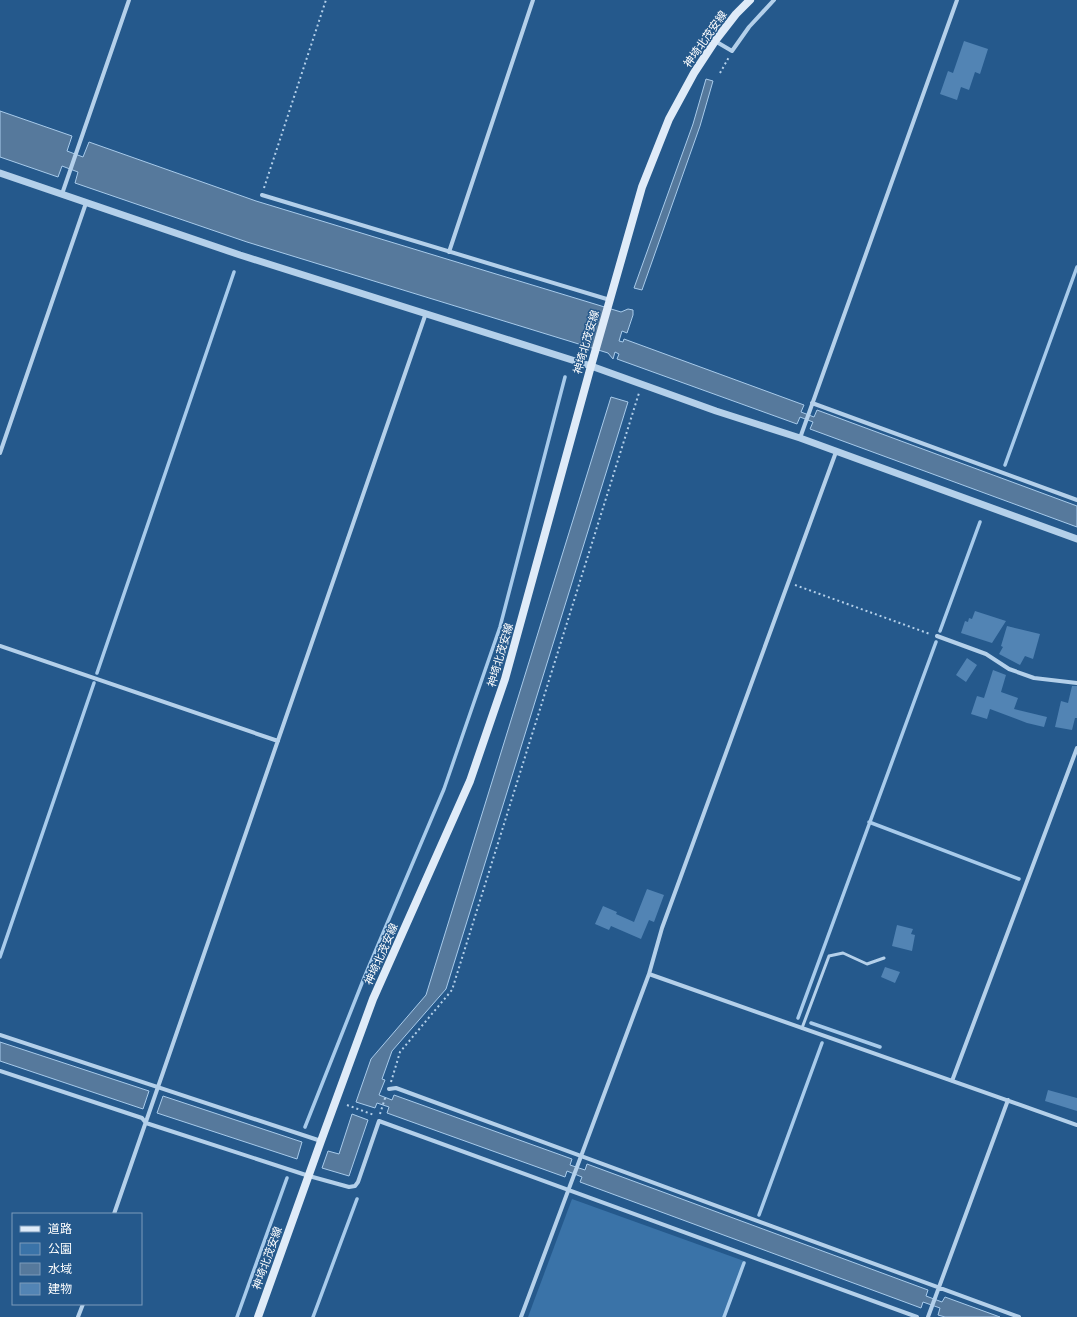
<svg xmlns="http://www.w3.org/2000/svg" width="1077" height="1317" viewBox="0 0 1077 1317" font-family="Poppins,'Noto Sans JP',sans-serif">
  <style>
    .green { fill: #3a73a8 }
    .water { fill: #56799c; stroke: #a8cbeb }
    .lines { fill: none; stroke-linecap: round; stroke-linejoin: round }
    .stream { stroke: #a8cbeb; stroke-width: 3.5 }
    .building { fill: #5284b4 }
    .path { stroke: #b4d0ea; stroke-width: 2; stroke-dasharray: 2 3; stroke-linecap: butt }
    .service { stroke: #b4d0ea; stroke-width: 3 }
    .minor { stroke: #b4d0ea; stroke-width: 4 }
    .tertiary { stroke: #b4d0ea; stroke-width: 7 }
    .secondary { stroke: #dfebf8; stroke-width: 8 }
    .labels { text-anchor: middle; dominant-baseline: central; stroke-width: 3; stroke-linejoin: round; paint-order: stroke }
    .street-label { font-size: 11px; fill: #fff; stroke: #25598c }
  </style>
  <rect width="100%" height="100%" fill="#25598c"/>
  <path class="green" d="M572,1199L744,1261L724,1317H528Z"/>
  <path class="water" d="M706,79L713,81L700,126L642,290L634,288L693,124Z
    M0,111L72,136L67,151L83,157L89,142L256,201L621,312L628,309L633,310V315L627,333L622,331L619,341L623,342L624,339L804,405L801,412L814,417L817,410L1077,506V527L810,429L813,422L800,417L797,424L617,359L619,354L615,352L613,359L608,353L247,242L75,183L78,172L62,166L58,177L0,157Z
    M611,397L628,402L446,989L392,1051L382,1079L385,1080L379,1095L392,1100L394,1095L572,1159L570,1165L585,1170L587,1164L928,1290L926,1296L942,1302L945,1297L1000,1317H945L938,1315L940,1308L923,1302L921,1308L580,1182L582,1177L567,1171L565,1177L387,1113L389,1107L377,1103L375,1108L356,1102L371,1059L426,995Z
    M0,1042L149,1091L143,1109L0,1061Z
    M163,1096L302,1142L297,1159L157,1113Z
    M352,1114L368,1120L349,1176L322,1168L328,1151L339,1154Z"/>
  <g class="lines">
    <path class="stream" d="M1005,465L1077,267
      M940,631L980,522
      M97,673L234,272
      M869,822L1019,879
      M0,957L94,683
      M798,1018L936,642
      M811,1023L880,1047
      M305,1127L364,978L444,789L500,627L565,377
      M759,1215L822,1043
      M237,1317L287,1178
      M313,1317L357,1199
      M724,1317L744,1263"/>
  </g>
  <path class="building" d="M964,41L988,49L980,74L975,72L969,90L961,87L957,100L940,94L948,71L953,73Z
    M975,611L1006,621L992,643L961,633L965,621L968,622L969,618L972,619Z
    M1007,626L1040,634L1033,659L1025,656L1020,665L999,654L1003,647L1001,646Z
    M967,658L977,665L966,682L956,675Z
    M993,670L1006,675L1001,692L1018,698L1014,709L1047,717L1044,727L1027,723L990,709L987,719L971,714L977,696L984,698Z
    M1072,686H1077V718H1075L1072,730L1055,727L1061,701L1068,703Z
    M647,889L664,895L654,922L649,920L641,939L611,926L609,930L595,924L603,906L617,912L616,914L634,922Z
    M897,925L913,929L911,934L915,935L912,951L892,946Z
    M885,967L900,972L895,983L881,977Z
    M1048,1090L1077,1098V1111L1045,1101Z"/>
  <g class="lines">
    <path class="path" d="M720,73L729,57
      M264,188L326,0
      M795,585L930,634
      M391,1082L400,1052L452,990L639,393
      M347,1105L374,1115
      M380,1114L386,1095"/>
    <path class="service" d="M802,1028L829,956L843,953L867,964L884,958"/>
    <path class="minor" d="M715,41L732,51L749,27L774,0
      M62,194L129,0
      M262,195L610,300
      M449,252L533,0
      M812,403L1077,500
      M800,438L957,0
      M0,453L86,203
      M937,636L986,654L1009,669L1034,678L1077,683
      M0,646L278,741
      M649,974L1077,1125
      M0,1035L321,1141
      M0,1071L142,1118L146,1123L309,1176L349,1187L355,1186L358,1182L379,1121L917,1317
      M952,1081L1077,748
      M389,1089L396,1088L1019,1317
      M114,1214L426,313
      M78,1317L83,1304
      M521,1317L649,974L662,928L836,452
      M928,1317L1008,1100"/>
    <path class="tertiary" d="M0,173L240,255L591,366L716,411L800,438L1077,539"/>
    <path class="secondary" d="M258,1317L321,1141L373,999L470,781L505,679L591,366L642,187L669,119L694,73L715,41L736,14L750,0"/>
  </g>
  <g class="labels">
    <g class="street-label">
      <text transform="translate(705 39) rotate(-55)">神埼北茂安線</text>
      <text transform="translate(586 342) rotate(-74)">神埼北茂安線</text>
      <text transform="translate(500 655) rotate(-74)">神埼北茂安線</text>
      <text transform="translate(381 954) rotate(-66)">神埼北茂安線</text>
      <text transform="translate(267 1258) rotate(-70)">神埼北茂安線</text>
    </g>
  </g>
  <rect x="12" y="1213" width="130" height="92" fill="#25598c" stroke="#7c9bba"/>
  <rect x="20" y="1226" width="20" height="6" fill="#dfebf8" stroke="#7c9bba"/>
  <text x="48" y="1233" font-size="12" fill="#ffffff">道路</text>
  <rect x="20" y="1243" width="20" height="12" fill="#3a73a8" stroke="#7c9bba"/>
  <text x="48" y="1253" font-size="12" fill="#ffffff">公園</text>
  <rect x="20" y="1263" width="20" height="12" fill="#56799c" stroke="#7c9bba"/>
  <text x="48" y="1273" font-size="12" fill="#ffffff">水域</text>
  <rect x="20" y="1283" width="20" height="12" fill="#5284b4" stroke="#7c9bba"/>
  <text x="48" y="1293" font-size="12" fill="#ffffff">建物</text>
</svg>
